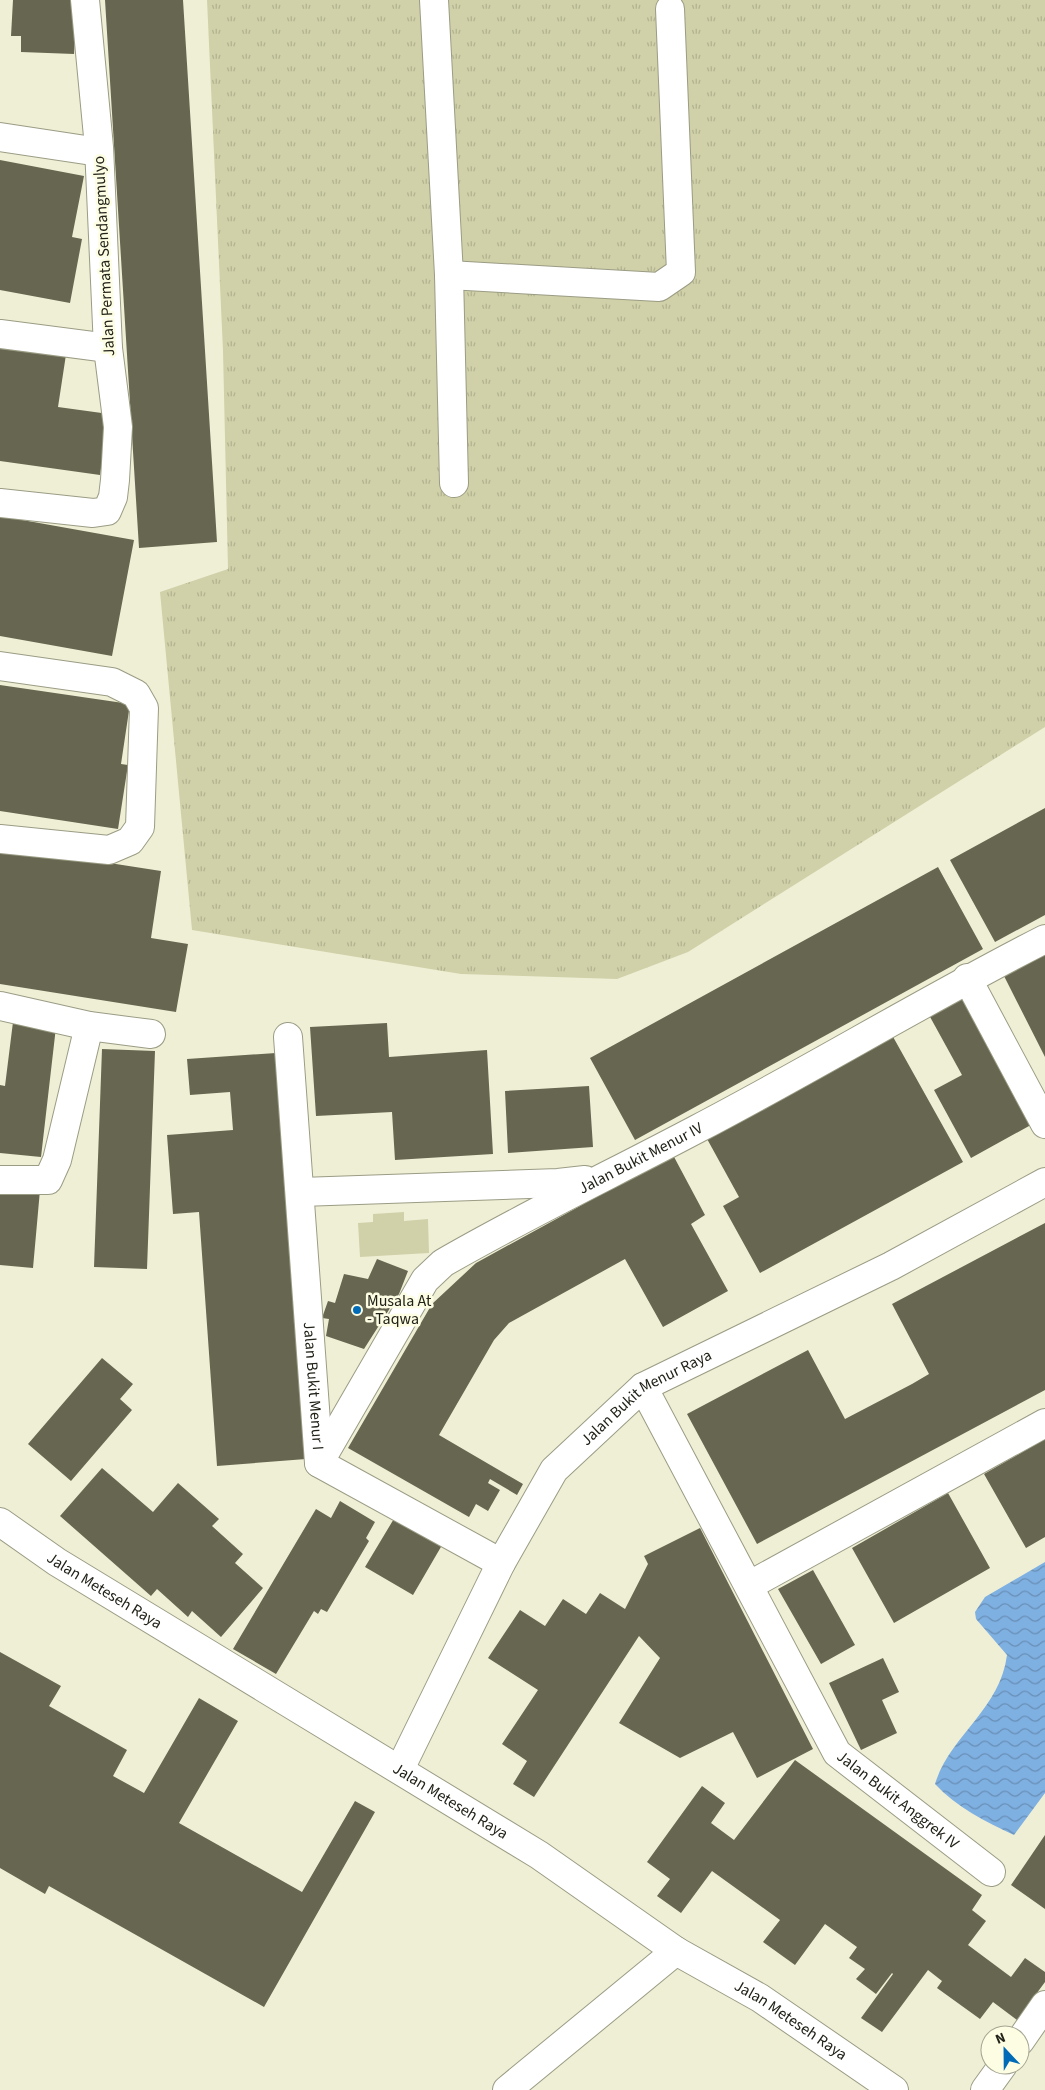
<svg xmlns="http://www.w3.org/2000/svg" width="1045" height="2090" viewBox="0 0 1045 2090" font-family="'Source Sans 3',sans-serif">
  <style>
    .grass { fill: url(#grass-tufts) }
    .garden { fill: #d0d1a8 }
    .water { fill: url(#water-waves) }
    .building { fill: #676751 }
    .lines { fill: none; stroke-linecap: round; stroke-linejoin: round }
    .minor-casing { stroke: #9b9c84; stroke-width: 30 }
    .major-casing { stroke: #9b9c84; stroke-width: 30 }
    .minor { stroke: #fff; stroke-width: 28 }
    .major { stroke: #fff; stroke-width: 28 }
    .poi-dot { fill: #026bb7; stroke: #fcfde3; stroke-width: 2 }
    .labels { text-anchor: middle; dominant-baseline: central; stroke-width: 5; stroke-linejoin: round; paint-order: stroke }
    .street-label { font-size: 16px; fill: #222219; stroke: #fcfde3 }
    .poi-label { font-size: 16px; fill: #222219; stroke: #fcfde3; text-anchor: start }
  </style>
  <defs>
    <pattern id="grass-tufts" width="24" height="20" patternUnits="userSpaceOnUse" patternTransform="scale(1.25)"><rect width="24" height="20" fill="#d0d1a8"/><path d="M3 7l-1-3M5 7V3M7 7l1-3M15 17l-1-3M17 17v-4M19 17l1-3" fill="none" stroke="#b2b390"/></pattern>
    <pattern id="water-waves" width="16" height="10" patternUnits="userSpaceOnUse" patternTransform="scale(1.25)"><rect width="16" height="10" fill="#7fb0e2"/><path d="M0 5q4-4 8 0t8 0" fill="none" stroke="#688fb6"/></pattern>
  </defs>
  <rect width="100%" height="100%" fill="#efefd6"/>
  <path class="grass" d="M207,0H1045V727L688,952L617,979L461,974L192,930L160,592L228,569L223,351Z"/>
  <path class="garden" d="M404,1212V1221L428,1219L429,1253L360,1257L358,1223L373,1222V1214Z"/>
  <path class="water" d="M1045,1562V1793L1014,1835C986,1822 956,1807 935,1784C950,1735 1000,1710 1007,1655L976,1619L975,1612L985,1597Z"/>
  <path class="building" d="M13,0H77L74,54L21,52V36H11Z
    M105,0H183L217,542L139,548Z
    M0,160L84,176L72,237L82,239L70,303L0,290Z
    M0,339L67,348L58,407L109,414L100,475L0,461Z
    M0,516L134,540L112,656L0,636Z
    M0,685L130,704L121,764L128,765L118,829L0,811Z
    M1045,808V915L995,942L950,860Z
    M0,846L161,871L151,938L188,944L176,1012L0,984Z
    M938,867L983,949L635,1140L590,1058Z
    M1045,953V1057L1003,974Z
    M968,994L1038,1121L971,1158L934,1090L962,1075L929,1015Z
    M13,1022L56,1027L41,1157L0,1153V1085L5,1086Z
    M387,1023L389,1057L487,1050L493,1154L395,1160L392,1112L316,1116L310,1027Z
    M892,1035L963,1162L760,1273L723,1206L739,1197L706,1137Z
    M102,1049L155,1051L147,1269L94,1267Z
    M276,1053L306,1459L217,1466L199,1212L173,1214L167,1135L233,1130L230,1092L190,1095L187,1059Z
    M589,1086L593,1147L508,1153L505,1091Z
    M673,1155L705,1215L691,1224L728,1291L663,1327L625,1259L509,1323L494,1340L439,1435L523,1484L517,1495L490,1479L488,1483L500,1490L488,1511L476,1504L469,1517L348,1448L432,1304L476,1263Z
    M0,1187L40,1190L33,1268L0,1265Z
    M1045,1223V1390L757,1544L687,1414L808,1350L845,1419L912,1384L929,1374L892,1304Z
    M377,1259L408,1271L399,1294L364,1349L326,1336L329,1319L322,1318L328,1301L335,1303L344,1274L368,1279Z
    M102,1358L133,1384L120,1399L132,1410L71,1481L28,1444Z
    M1045,1439V1537L1026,1548L984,1474Z
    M102,1468L153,1512L178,1483L219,1519L212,1526L243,1554L235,1563L263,1588L221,1637L192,1611L188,1617L157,1589L151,1596L60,1516Z
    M948,1493L990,1568L894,1623L852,1548Z
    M340,1501L375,1522L366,1538L369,1541L327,1612L321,1609L318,1614L314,1611L276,1674L233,1649L316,1509L331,1518Z
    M398,1512L445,1540L413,1595L365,1567Z
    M700,1528L813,1749L757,1778L733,1732L680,1758L619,1723L660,1658L639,1636L534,1797L513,1784L527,1761L502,1744L538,1690L488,1658L520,1610L545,1626L563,1599L586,1614L600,1593L625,1609L648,1564L644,1556Z
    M813,1570L855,1645L821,1664L778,1589Z
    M0,1652L61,1686L49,1706L127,1750L113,1776L144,1793L199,1698L238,1721L179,1823L302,1892L355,1801L375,1812L264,2007L49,1886L45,1894L0,1868Z
    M883,1658L899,1692L882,1700L897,1733L861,1750L829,1683Z
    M795,1760L982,1895L972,1910L986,1921L968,1945L1011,1977L1025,1958L1045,1972V1982L1017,2020L993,2002L980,2019L937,1988L942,1981L928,1970L882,2032L861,2018L893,1974L892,1973L876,1994L856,1979L865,1969L849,1958L857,1947L825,1924L795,1965L763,1942L780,1920L712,1871L681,1913L657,1896L670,1879L647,1862L702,1786L725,1803L711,1823L734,1840Z
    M1045,1835V1909L1011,1885Z"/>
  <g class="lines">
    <defs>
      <g id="minor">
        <path d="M434,0L449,275L454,483"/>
        <path d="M0,137L99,152"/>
        <path d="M449,275L659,287L681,272L670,9"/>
        <path d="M0,334L108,348"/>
        <path d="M0,503L93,513L107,511L113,497L115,480L118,427L108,348L99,147L85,0"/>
        <path d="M0,666L112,682L136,694L144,708L140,827L130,841L109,850L0,839"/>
        <path d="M967,978L1045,1124"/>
        <path d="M0,1006L89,1026L151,1034"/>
        <path id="s1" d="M288,1037L319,1463L501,1563"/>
        <path d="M0,1180H48L57,1160L89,1026"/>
        <path d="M301,1192L558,1183L585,1180"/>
        <path id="s2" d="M643,1387L837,1753L991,1872"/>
        <path id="s3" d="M319,1463L425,1280L443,1263C526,1215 612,1174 697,1129C814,1068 927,999 1045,939"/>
        <path d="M750,1585L1045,1423"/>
        <path id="s4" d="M400,1769L501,1563L554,1470L643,1387L891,1266L1045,1182"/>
        <path d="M1020,2041L1045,2005"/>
        <path d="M507,2090L676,1951"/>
        <path d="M985,2090L1003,2065"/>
      </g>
      <g id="major">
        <path id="s5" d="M0,1522L57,1562L539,1855L676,1951L760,1998L894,2090"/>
      </g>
    </defs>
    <use href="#minor" class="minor-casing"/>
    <use href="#major" class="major-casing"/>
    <use href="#minor" class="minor"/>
    <use href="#major" class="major"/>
  </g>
  <circle class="poi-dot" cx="357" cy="1310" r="5"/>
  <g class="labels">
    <g class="street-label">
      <text transform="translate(104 256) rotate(-93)">Jalan Permata Sendangmulyo</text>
      <text stroke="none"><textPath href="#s3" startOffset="460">Jalan Bukit Menur IV</textPath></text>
      <text stroke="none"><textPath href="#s1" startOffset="350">Jalan Bukit Menur I</textPath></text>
      <text stroke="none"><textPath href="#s4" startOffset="455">Jalan Bukit Menur Raya</textPath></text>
      <text stroke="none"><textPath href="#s5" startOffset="125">Jalan Meteseh Raya</textPath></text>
      <text stroke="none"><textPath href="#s2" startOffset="491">Jalan Bukit Anggrek IV</textPath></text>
      <text stroke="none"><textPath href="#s5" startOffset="530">Jalan Meteseh Raya</textPath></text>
      <text stroke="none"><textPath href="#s5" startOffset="935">Jalan Meteseh Raya</textPath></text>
    </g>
    <g class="poi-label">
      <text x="367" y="1301">Musala At<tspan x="367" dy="18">- Taqwa</tspan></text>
    </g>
  </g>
  <g transform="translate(1005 2050) rotate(338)"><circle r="24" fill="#fcfde3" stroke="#a5a592"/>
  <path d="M0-4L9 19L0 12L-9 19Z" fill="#026bb7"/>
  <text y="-8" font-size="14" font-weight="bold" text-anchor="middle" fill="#222219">N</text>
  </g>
</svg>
